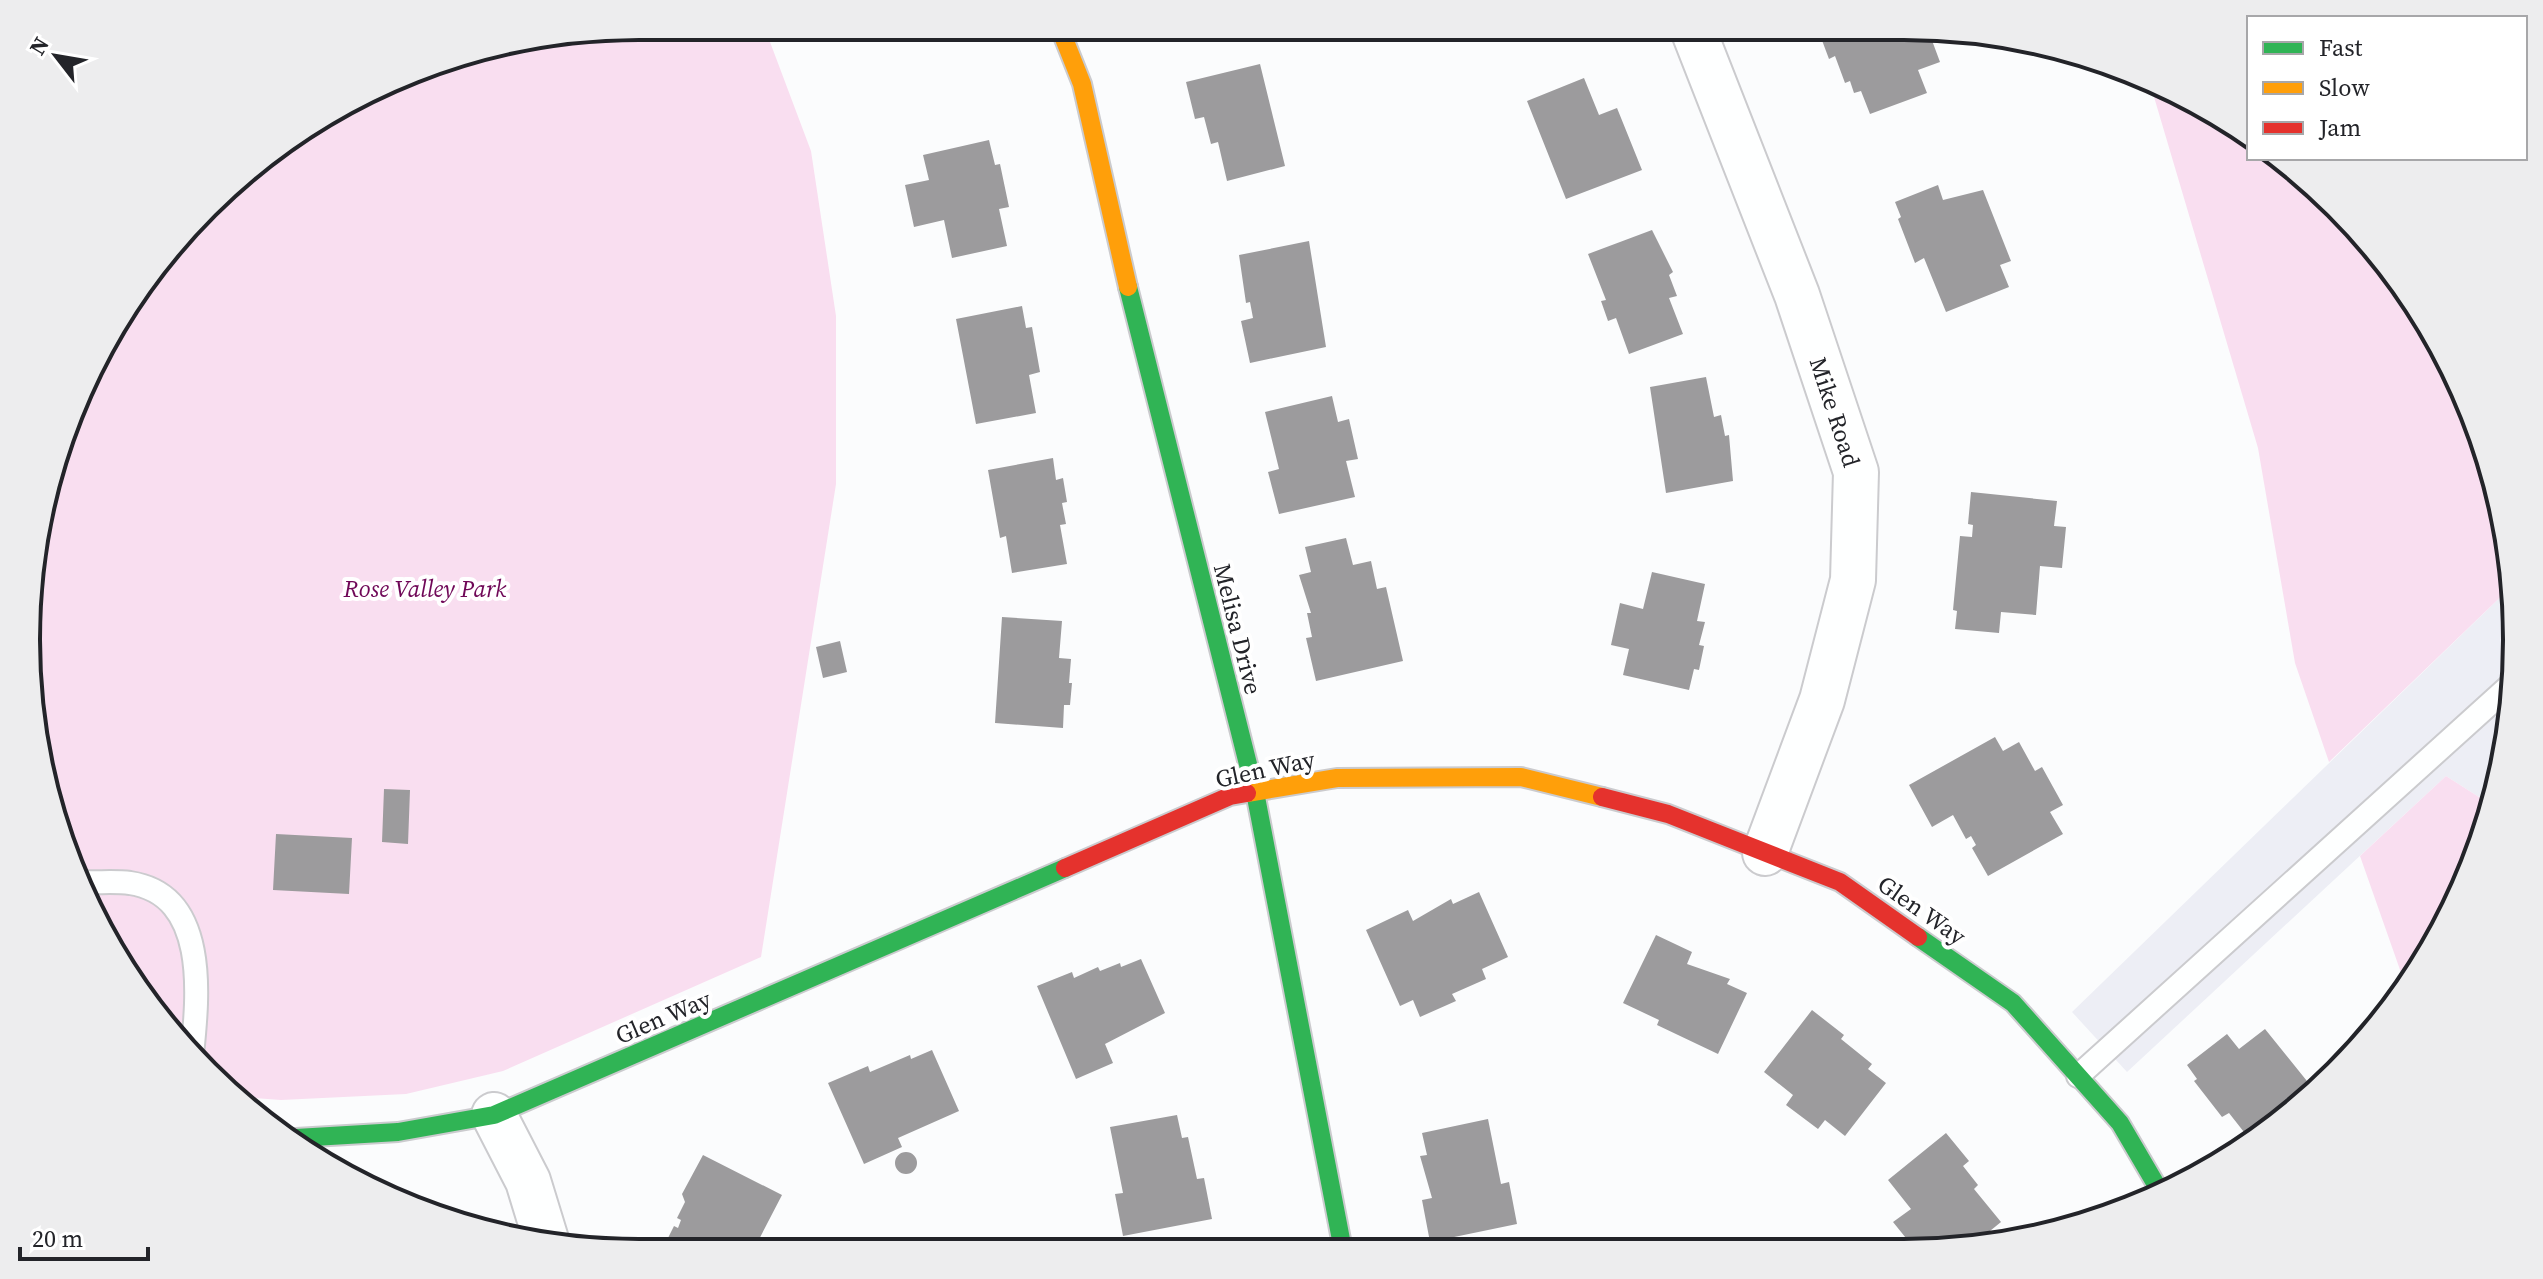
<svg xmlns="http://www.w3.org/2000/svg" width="2543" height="1279" viewBox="0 0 2543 1279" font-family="'Source Serif 4',serif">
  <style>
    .built { fill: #edeef5 }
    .green { fill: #f9def0 }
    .building { fill: #9c9b9d }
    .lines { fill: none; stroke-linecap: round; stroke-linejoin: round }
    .lane-casing { stroke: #cbcbce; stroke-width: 26 }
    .street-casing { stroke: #cbcbce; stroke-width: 48 }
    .fast-casing { stroke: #cbcbce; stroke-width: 22 }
    .slow-casing { stroke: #cbcbce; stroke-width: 22 }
    .jam-casing { stroke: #cbcbce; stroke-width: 22 }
    .lane { stroke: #feffff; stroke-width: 22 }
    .street { stroke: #feffff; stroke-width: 44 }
    .fast { stroke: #30b455; stroke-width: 18 }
    .slow { stroke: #ff9f0a; stroke-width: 18 }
    .jam { stroke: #e5322d; stroke-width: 18 }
    .labels { text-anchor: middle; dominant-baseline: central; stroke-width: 8; stroke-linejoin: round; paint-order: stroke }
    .street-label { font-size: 24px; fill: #232429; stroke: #fff }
    .park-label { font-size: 24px; font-style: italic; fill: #6f0757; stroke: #fff }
    .rim { fill: none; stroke: #232429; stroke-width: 4 }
  </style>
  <rect width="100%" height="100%" fill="#fbfcfd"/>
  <path class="built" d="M2513,585L2516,679L2493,806L2446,776L2127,1072L2072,1012Z"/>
  <path class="green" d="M640,26H764L811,151L836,316V484L761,957L503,1071L406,1094L281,1100L239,1097L206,1074L89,910L31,719L38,519L73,405L129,299L266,153L442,59Z
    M2149,80L2174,89L2249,135V158H2282L2364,235L2435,332L2484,442L2512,559L2513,585L2329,762L2295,663L2258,448Z
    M2446,776L2493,806L2454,910L2405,984L2360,856Z"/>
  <path class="building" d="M1817,27H1927L1940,62L1918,70L1927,93L1870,114L1861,91L1854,93L1850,81L1845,83L1835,56L1829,59Z
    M1260,64L1285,166L1227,181L1218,142L1211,144L1204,117L1195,119L1186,82Z
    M1584,78L1599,115L1617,108L1642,170L1566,199L1527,101Z
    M989,140L995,165L1000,164L1009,207L999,209L1007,246L952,258L944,220L914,227L905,185L929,180L923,155Z
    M1938,185L1943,200L1983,190L2011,261L2000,265L2009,287L1946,312L1924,258L1915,263L1898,219L1901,217L1895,202Z
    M1652,230L1673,272L1669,275L1677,296L1669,298L1683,334L1629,354L1616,318L1608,321L1601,301L1606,300L1588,254Z
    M1309,241L1326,347L1250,363L1241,321L1253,318L1250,302L1246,303L1239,255Z
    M1022,306L1026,328L1032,327L1040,372L1029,375L1036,413L976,424L956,319Z
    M1706,377L1714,417L1721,415L1725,436L1729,435L1733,481L1666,493L1650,387Z
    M1332,396L1338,422L1349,419L1358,459L1346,461L1355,497L1279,514L1268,472L1279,469L1265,412Z
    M1053,458L1056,480L1063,478L1067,502L1062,503L1066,524L1060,525L1067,564L1012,573L1006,536L1000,538L988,470Z
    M1971,492L2057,501L2054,526L2066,527L2062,568L2040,566L2036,615L2001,612L1999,633L1955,629L1957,611L1953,610L1960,536L1972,537L1973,525L1968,524Z
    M1346,538L1353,565L1371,561L1377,589L1386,587L1403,661L1316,681L1306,638L1312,637L1307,613H1311L1299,575L1311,572L1305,547Z
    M1652,572L1705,584L1697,621L1705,622L1699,645L1704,646L1699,670L1694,669L1689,690L1623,675L1629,649L1611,645L1620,603L1643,609Z
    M1002,617L1062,621L1059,658L1071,659L1069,683H1072L1070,705H1064L1063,728L995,723Z
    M840,641L847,672L823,678L816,647Z
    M1995,737L2003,751L2019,742L2035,771L2042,767L2063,805L2050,812L2063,834L1988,876L1972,848L1976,845L1971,836L1966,839L1953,815L1932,827L1909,785Z
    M384,789L410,790L408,844L382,842Z
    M276,834L352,838L349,894L273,890Z
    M1479,892L1508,957L1482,969L1486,979L1452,994L1456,1001L1420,1017L1413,1000L1400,1006L1366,930L1408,910L1413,921L1451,899L1453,904Z
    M1656,935L1692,952L1687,964L1730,979L1727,984L1747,993L1718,1054L1657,1025L1659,1020L1623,1003Z
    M1141,959L1165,1013L1105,1044L1113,1063L1076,1079L1037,986L1072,972L1074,978L1098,967L1100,971L1120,963L1121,967Z
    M1812,1010L1844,1035L1841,1039L1872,1064L1868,1069L1886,1083L1845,1136L1825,1120L1818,1129L1786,1105L1793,1095L1764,1072Z
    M2265,1029L2315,1091L2277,1126L2251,1141L2229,1113L2222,1117L2194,1081L2197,1079L2187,1065L2227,1034L2239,1049Z
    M932,1050L959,1111L898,1138L902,1147L864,1164L828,1083L868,1066L870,1072L910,1055L911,1059Z
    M1177,1115L1182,1138L1188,1137L1197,1179L1204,1178L1212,1219L1123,1236L1115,1194L1123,1193L1110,1127Z
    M1488,1119L1501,1184L1509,1182L1517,1224L1430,1242L1422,1200L1432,1198L1420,1156L1427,1155L1422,1133Z
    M1946,1133L1969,1161L1963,1166L1978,1185L1974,1189L2001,1222L1969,1248H1946L1943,1243L1937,1248H1914L1893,1222L1911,1209L1888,1180Z
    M895 1163a11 11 0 1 1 22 0a11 11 0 1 1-22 0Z
    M703,1155L782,1195L753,1251L661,1252L674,1226L678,1228L681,1220L677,1218L685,1202L682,1194Z"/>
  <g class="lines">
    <defs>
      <path id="lane" d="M81,882C97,883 114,881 130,883C209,895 198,996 192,1055
        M2078,1076L2515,681"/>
      <path id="street" d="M1692,27L1797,295L1856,472L1853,580L1822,700L1765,853
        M494,1115L528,1181L547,1243"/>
      <path id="fast" d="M1128,287L1255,792L1343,1250
        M1918,937L2013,1003L2120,1123L2161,1193
        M296,1138L398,1132L494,1115L1065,868"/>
      <path id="slow" d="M1059,26L1082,84L1128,287
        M1247,793L1337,778L1521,777L1602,797"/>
      <path id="jam" d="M1602,797L1668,814L1840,882L1918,937
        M1065,868L1230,796L1247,793"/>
    </defs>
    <use href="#lane" class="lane-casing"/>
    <use href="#street" class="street-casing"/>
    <use href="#fast" class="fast-casing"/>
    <use href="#slow" class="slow-casing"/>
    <use href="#jam" class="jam-casing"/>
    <use href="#lane" class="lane"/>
    <use href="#street" class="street"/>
    <use href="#fast" class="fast"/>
    <use href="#slow" class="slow"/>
    <use href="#jam" class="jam"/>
  </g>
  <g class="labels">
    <g class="street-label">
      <text transform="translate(1835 412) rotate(72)">Mike Road</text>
      <text transform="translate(1238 629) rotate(76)">Melisa Drive</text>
      <text transform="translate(1265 769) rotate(-12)">Glen Way</text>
      <text transform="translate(1922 910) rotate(35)">Glen Way</text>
      <text transform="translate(663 1017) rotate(-23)">Glen Way</text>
    </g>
    <g class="park-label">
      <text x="425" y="588">Rose Valley Park</text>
    </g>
  </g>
  <path d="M0 0H2543V1279H0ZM639 40H1904A599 599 0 0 1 2503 639V640A599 599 0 0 1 1904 1239H639A599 599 0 0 1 40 640V639A599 599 0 0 1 639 40Z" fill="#ededee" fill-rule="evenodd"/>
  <path class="rim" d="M639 40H1904A599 599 0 0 1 2503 639V640A599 599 0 0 1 1904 1239H639A599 599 0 0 1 40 640V639A599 599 0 0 1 639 40Z"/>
  <rect x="2247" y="16" width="280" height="144" fill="#ffffff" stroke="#a7a7a9" stroke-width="2"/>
  <rect x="2263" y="42" width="40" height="12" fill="#30b455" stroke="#a7a7a9" stroke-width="2"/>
  <text x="2319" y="56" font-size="24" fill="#232429">Fast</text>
  <rect x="2263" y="82" width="40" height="12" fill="#ff9f0a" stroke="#a7a7a9" stroke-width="2"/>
  <text x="2319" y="96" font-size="24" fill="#232429">Slow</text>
  <rect x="2263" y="122" width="40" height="12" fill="#e5322d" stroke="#a7a7a9" stroke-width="2"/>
  <text x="2319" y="136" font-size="24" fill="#232429">Jam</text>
  <g transform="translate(56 56) rotate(301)" stroke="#ffffff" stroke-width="6" paint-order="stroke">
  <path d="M0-6L14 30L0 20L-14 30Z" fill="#232429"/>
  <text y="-12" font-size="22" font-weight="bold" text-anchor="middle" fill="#232429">N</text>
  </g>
  <path d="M20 1247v12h128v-12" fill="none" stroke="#232429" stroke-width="4"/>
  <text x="32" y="1247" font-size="24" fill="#232429" stroke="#ffffff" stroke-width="6" paint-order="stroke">20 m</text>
</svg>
